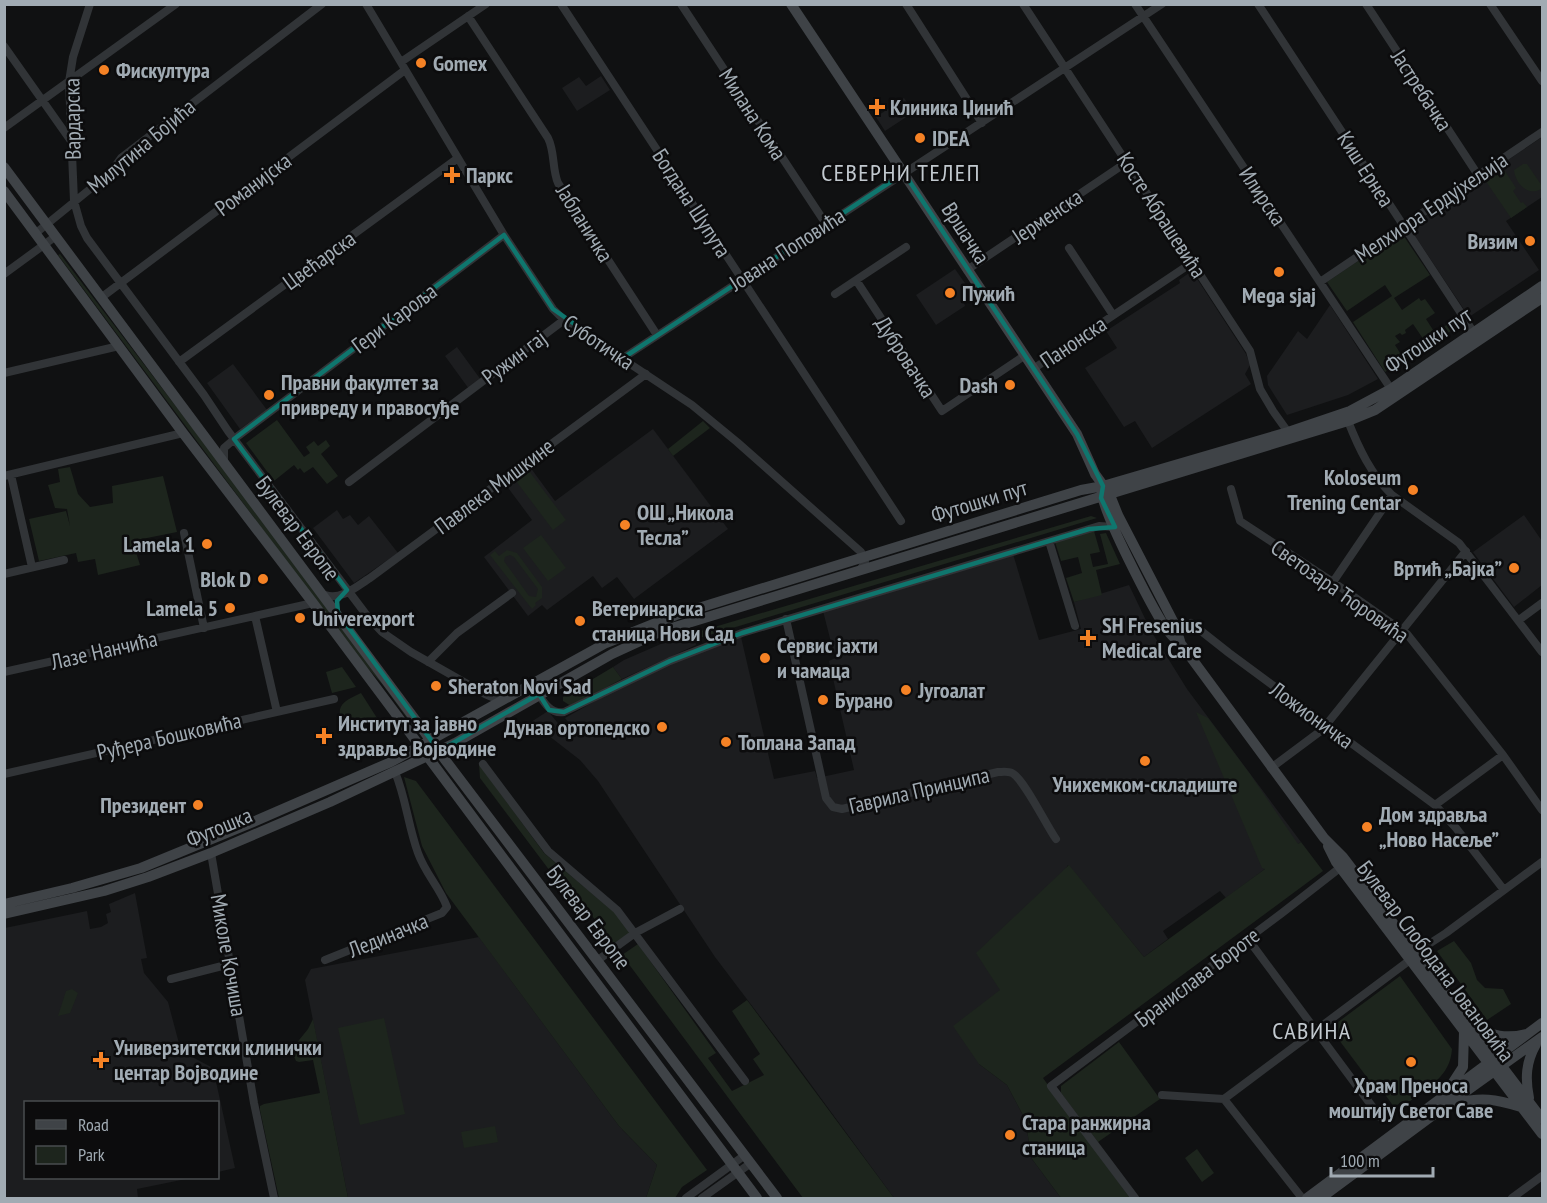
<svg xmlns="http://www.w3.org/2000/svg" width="1547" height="1203" viewBox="0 0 1547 1203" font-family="'PT Sans Narrow',sans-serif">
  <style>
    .built { fill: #1c1d1f }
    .green { fill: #1d251d; fill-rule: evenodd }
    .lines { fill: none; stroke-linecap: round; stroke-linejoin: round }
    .street { stroke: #313437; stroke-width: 8 }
    .secondary { stroke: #3f4347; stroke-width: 10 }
    .marked { fill: none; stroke: #0f766e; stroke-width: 4.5; stroke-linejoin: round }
    .poi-dot { fill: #f58225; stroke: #0c0c0d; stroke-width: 2 }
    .labels { text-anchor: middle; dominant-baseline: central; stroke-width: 5; stroke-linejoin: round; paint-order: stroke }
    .poi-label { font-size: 22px; font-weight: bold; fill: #a1abb3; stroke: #0c0c0d; text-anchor: start }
    .street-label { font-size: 22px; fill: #a1abb3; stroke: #0c0c0d }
    .neighbourhood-label { font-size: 24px; letter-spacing: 1.5px; fill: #c2c9cf; stroke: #0c0c0d }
  </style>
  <rect width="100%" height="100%" fill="#101112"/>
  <path class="built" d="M601,76L610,90L577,111L562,88L579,77L586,86Z
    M904,98L914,112L885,131L876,117Z
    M1542,137V197L1506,221L1539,270L1469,317L1409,227Z
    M955,269L974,296L964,303L965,306L936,325L916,295Z
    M1192,271L1246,354L1250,365L1245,374L1251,384L1152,448L1135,421L1124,427L1085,368L1117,348L1106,331L1180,283L1179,280Z
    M1330,305L1378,379L1348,395L1287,415L1268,385L1267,376L1298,331L1307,339Z
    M457,347L481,380L469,389L445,356Z
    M233,364L267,410L240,429L207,383Z
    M653,429L728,529L634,599L617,577L602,588L593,576L547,610L542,605L528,616L484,557L532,520L506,485L530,467L555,501Z
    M337,510L343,519L350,515L358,525L369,516L398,553L354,583L313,528Z
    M1524,515L1542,541V585L1514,607L1473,552Z
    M1013,554L1039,640L1081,629L1074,602L1129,585L1151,631L1187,689L1301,842L1226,898L1220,891L1163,931L1168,939L1144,957L1068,865L1000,990L979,1064L1007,1085L1025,1119L1032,1159L1061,1198H894L793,1060L715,957L598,781L580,760L531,722L548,711L561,727L568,722L565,718L618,688L676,661L741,637L774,779L815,771L817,778L854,770L829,661L835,658L823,611Z
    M694,633L696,645L622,679L613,667L624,660L670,640Z
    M135,893L147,958L141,959L144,973L168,1002L181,1051L213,1068L235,1168L218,1172V1102H26V1178H191L137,1189L138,1198H5V928L87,911L90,929L101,927L108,923L106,914L111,912L109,904Z
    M479,937L619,1126L657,1165L646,1198H348L305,980L311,969Z"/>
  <path class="green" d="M1523,164H1527L1542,186L1541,189C1528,197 1515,183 1514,170Z
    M1501,165L1516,188L1513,191L1521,203L1523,202L1527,207L1511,218L1483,177Z
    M1401,232L1430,275L1394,298L1402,310L1419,298L1421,301L1425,299L1435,313L1426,319L1435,333L1455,319L1459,326L1428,346L1413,324L1405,330L1406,333L1402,335L1400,333L1395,336L1400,342L1395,345L1404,359L1385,372L1353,322L1392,296L1385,285L1347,311L1327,282Z
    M60,254L267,526L419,731L417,732L383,685L361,661L58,255Z
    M277,420L304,457L310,453L306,447L314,441L318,446L326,440L330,446L321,454L338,476L327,484L313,467L304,473L300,468L298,470L294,465L274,481L246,443Z
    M703,421L710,428L673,456L668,449Z
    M70,467L78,494L90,507L113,503L112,486L163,476L177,532L137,540L135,549L140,565L98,575L95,559L78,562L76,553L39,561L29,519L66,511L70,526L67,509L55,508L48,485L60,482L58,469Z
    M529,471L566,520L553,530L516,481Z
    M1091,516L1097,518L696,639L694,633Z
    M1094,531L1100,552L1090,554L1093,567L1108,564L1100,534L1106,533L1120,564L1096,570L1102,595L1074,602L1066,578L1082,573L1078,557L1061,561L1055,542Z
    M541,535L566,568L548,581L523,548Z
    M507,550L517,553L542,587V598L535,603L536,605L532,609L490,555L495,551L499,556ZM510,555L514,557L538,589L536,597L529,596L504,561L505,557Z
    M342,667L356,687L332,693L326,672Z
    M613,667L622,679L571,706L563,701V697Z
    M361,693L377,718L360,721L363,729L348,733C335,710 336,704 361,693Z
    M1196,712L1208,718L1250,774L1298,844L1301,842L1323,871L1043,1078L1130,1198H1061L1032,1159L1025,1119L1007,1085L979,1064L953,1026L1000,990L976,953L1069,865L1144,957L1265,869L1262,868Z
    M479,764L544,853L615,913L631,933L610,946L608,937L581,901L568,895L480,778Z
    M404,777L416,781L707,1170L682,1187L675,1198H646L657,1165L619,1126L446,893L422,846Z
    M1454,941L1471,963L1477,980L1485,988L1503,989L1511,1004L1487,1020L1437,951Z
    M638,944L716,1053L708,1058L732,1091L764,1075L753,1059L760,1054L732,1011L747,1000L894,1198H803L622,955Z
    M1400,976L1452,1049C1450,1077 1429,1086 1409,1102L1403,1101L1394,1107L1384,1093L1378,1092L1330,1028Z
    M72,989L78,993L70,1013L58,1016L66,991Z
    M384,1018L405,1114L360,1125L338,1028Z
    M313,1019L348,1198H279L260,1110V1106L264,1104L320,1093L313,1060L299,1062L296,1061L291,1050L308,1029Z
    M1119,1042L1160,1099L1098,1142L1061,1093V1086Z
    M495,1126L498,1142L464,1148L461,1132Z
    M1197,1149L1214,1173L1202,1182L1185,1158Z"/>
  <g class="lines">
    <path class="street" d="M90,4L73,57L69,82L74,201L81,226L87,238L204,395L228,431L368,617L382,632L411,652L485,694L492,697H507
      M366,4L504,235L553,309L564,320L692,405L737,442L861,552L865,562L860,570
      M561,4L901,521
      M681,4L826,224
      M906,4L982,123
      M1023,4L1250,351L1260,389L1273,411L1288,432
      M1135,4L1391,389
      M1258,4L1474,333
      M1366,4L1478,175
      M1490,4L1542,81
      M468,16L548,138C555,152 552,169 558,183L657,335
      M4,46L71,141
      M401,62L486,4
      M4,128L176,4
      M36,233L111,172L121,158L322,4
      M906,247L856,280L942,411L1024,356
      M1069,248L1113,315
      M967,270L1127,162
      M4,274L56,236
      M1320,282L1542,132
      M835,294L856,280
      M102,297L405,70
      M623,358L1162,4
      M179,362L458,158
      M1033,369L1193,262
      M4,373L119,346
      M1348,421C1359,449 1371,474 1392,495L1459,543L1542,652
      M224,460V448L238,436L504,235
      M11,475L32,567
      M4,476L183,433
      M349,482L564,320
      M1231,489L1240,521L1333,582L1407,634L1503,755L1542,810
      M184,533L204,628
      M1049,541L1075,626
      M4,574L64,560
      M1333,582L1392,495
      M325,595C341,601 357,586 370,578L646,374
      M255,616L277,712
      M786,619L826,798L833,807L842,809L998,772C1002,772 1008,771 1012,773C1024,779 1046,825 1056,839
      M1519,620L1542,603
      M1191,623L1229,653L1435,805L1456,828L1504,890
      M428,662L457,633L512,593
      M4,672L313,603
      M532,684C541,696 547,715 564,712L670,661L742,633L1089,529L1099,526L1115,527
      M483,764L548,851L617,910L745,1081
      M1271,768L1322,730L1466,551
      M4,774L334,699
      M1435,805L1503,755
      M211,853L254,1103L274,1198
      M1248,939L1380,1117
      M1415,953L1446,933L1542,862
      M325,960L442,913L447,907C440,888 425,873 418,853C408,826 406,798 395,772
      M598,960L635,933L680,909
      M171,979L230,964
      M1162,1095L1224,1099
      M686,1198L745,1155
      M702,1198L751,1163
      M1135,1198L1051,1086L1282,913L1341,867
      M1302,1198L1224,1099L1410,960
      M1512,1198L1542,1176"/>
    <path class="secondary" d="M791,4L1077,434L1095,474L1110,495L1118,515L1175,625L1180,641
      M4,167L446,761L777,1198
      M4,191L183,433L313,603L757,1198
      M1102,492C1100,508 1153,609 1165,627C1169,633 1175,639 1181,644L1324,838L1343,857L1542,1119
      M1328,846L1336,862L1542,1134
      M4,904L72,888L141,868L253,822L391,762L606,643L676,615L1081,490L1103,486L1288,432L1350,411L1391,389L1542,286
      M4,914L104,891L148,877L211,853L330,802L455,743L612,654L662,631L1348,421L1375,410L1542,298
      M1475,1026C1492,1036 1506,1039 1526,1034
      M1450,1087L1463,1067L1464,1032
      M1529,1098C1525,1078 1526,1062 1536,1044
      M1455,1103C1482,1097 1495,1099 1521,1107
      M1307,1198L1542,1023
      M1321,1198L1440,1110L1542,1037"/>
  </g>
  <path class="marked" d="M904,173L1077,434L1103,486L1101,498L1115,527L1089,529L742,633L670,661L564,712L549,710L539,694L439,751L338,613L337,601L347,590L234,439L504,235L553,309L623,358Z"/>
  <g class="poi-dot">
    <circle cx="421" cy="63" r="6"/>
    <circle cx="104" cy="70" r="6"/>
    <path d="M874 98h6v6h6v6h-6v6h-6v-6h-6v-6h6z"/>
    <circle cx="920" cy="138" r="6"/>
    <path d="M449 166h6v6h6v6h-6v6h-6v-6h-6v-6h6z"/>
    <circle cx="1530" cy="241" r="6"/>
    <circle cx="1279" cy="272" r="6"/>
    <circle cx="950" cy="293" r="6"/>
    <circle cx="1010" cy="385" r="6"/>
    <circle cx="269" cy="395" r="6"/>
    <circle cx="1413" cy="490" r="6"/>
    <circle cx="625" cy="525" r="6"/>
    <circle cx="207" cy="544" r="6"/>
    <circle cx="1514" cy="568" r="6"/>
    <circle cx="263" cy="579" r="6"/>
    <circle cx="230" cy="608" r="6"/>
    <circle cx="300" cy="618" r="6"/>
    <circle cx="580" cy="621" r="6"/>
    <path d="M1085 629h6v6h6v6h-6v6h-6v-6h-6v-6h6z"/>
    <circle cx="765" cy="658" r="6"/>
    <circle cx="436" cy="686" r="6"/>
    <circle cx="906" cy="690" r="6"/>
    <circle cx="823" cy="700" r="6"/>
    <circle cx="662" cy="727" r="6"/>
    <path d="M321 727h6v6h6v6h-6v6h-6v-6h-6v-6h6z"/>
    <circle cx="726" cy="742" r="6"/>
    <circle cx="1145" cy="761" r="6"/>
    <circle cx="198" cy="805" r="6"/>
    <circle cx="1367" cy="827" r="6"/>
    <path d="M98 1051h6v6h6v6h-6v6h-6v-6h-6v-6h6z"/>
    <circle cx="1411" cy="1062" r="6"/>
    <circle cx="1010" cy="1135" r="6"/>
  </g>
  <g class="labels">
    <g class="poi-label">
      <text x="433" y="63">Gomex</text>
      <text x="116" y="70">Фискултура</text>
      <text x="890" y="107">Клиника Џинић</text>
      <text x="932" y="138">IDEA</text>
      <text x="466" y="175">Паркс</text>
      <text x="1518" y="241" text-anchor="end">Визим</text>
      <text x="962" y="293">Пужић</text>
      <text x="1279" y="295" text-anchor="middle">Mega sjaj</text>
      <text x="281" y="382">Правни факултет за<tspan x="281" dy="25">привреду и правосуђе</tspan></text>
      <text x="998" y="385" text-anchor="end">Dash</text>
      <text x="1401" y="477" text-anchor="end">Koloseum<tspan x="1401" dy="25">Trening Centar</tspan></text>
      <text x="637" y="512">ОШ „Никола<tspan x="637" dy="25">Тесла”</tspan></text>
      <text x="195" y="544" text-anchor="end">Lamela 1</text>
      <text x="1502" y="568" text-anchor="end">Вртић „Бајка”</text>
      <text x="251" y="579" text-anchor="end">Blok D</text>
      <text x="218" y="608" text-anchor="end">Lamela 5</text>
      <text x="592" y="608">Ветеринарска<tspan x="592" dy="25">станица Нови Сад</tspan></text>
      <text x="312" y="618">Univerexport</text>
      <text x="1102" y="625">SH Fresenius<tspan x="1102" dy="25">Medical Care</tspan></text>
      <text x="777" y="645">Сервис јахти<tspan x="777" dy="25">и чамаца</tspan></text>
      <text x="448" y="686">Sheraton Novi Sad</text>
      <text x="918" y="690">Југоалат</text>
      <text x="835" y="700">Бурано</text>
      <text x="338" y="723">Институт за јавно<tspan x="338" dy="25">здравље Војводине</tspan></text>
      <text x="650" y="727" text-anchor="end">Дунав ортопедско</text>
      <text x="738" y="742">Топлана Запад</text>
      <text x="1145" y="784" text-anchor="middle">Унихемком-складиште</text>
      <text x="186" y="805" text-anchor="end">Президент</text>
      <text x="1379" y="814">Дом здравља<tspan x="1379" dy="25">„Ново Насеље”</tspan></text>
      <text x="114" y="1047">Универзитетски клинички<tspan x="114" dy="25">центар Војводине</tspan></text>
      <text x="1411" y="1085" text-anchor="middle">Храм Преноса<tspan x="1411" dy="25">моштију Светог Саве</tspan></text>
      <text x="1022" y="1122">Стара ранжирна<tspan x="1022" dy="25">станица</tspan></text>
    </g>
    <g class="street-label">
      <text transform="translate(1422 90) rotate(57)">Јастребачка</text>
      <text transform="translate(753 114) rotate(57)">Милана Кома</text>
      <text transform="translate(72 119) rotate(-91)">Вардарска</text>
      <text transform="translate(141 146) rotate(-40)">Милутина Бојића</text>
      <text transform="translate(1366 169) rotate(57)">Киш Ернеа</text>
      <text transform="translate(253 184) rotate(-37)">Романијска</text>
      <text transform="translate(1263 196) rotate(56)">Илирска</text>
      <text transform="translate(692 203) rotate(57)">Богдана Шупута</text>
      <text transform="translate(1431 207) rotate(-34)">Мелхиора Ердујхељија</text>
      <text transform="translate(1162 215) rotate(57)">Косте Абрашевића</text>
      <text transform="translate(1047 216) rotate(-34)">Јерменска</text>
      <text transform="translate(585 223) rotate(58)">Јабланичка</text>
      <text transform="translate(966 233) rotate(57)">Вршачка</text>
      <text transform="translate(787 249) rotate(-33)">Јована Поповића</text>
      <text transform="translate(319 260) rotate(-36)">Цвећарска</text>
      <text transform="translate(394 318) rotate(-37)">Гери Кароља</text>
      <text transform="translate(1428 340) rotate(-34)">Футошки пут</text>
      <text transform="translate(599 342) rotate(34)">Суботичка</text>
      <text transform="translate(1073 342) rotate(-34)">Панонска</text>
      <text transform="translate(514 357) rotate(-37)">Ружин гај</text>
      <text transform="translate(906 357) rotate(57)">Дубровачка</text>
      <text transform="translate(494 486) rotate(-37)">Павлека Мишкине</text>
      <text transform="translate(979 501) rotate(-17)">Футошки пут</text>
      <text transform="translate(298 528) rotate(53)">Булевар Европе</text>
      <text transform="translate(1340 591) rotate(35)">Светозара Ћоровића</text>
      <text transform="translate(104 650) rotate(-13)">Лазе Нанчића</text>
      <text transform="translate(1312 715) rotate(36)">Ложионичка</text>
      <text transform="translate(169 736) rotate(-13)">Руђера Бошковића</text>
      <text transform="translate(919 790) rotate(-13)">Гаврила Принципа</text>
      <text transform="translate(219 827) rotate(-23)">Футошка</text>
      <text transform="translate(589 917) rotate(53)">Булевар Европе</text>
      <text transform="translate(388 935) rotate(-22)">Лединачка</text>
      <text transform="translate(229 955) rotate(80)">Миколе Кочиша</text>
      <text transform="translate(1436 961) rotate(53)">Булевар Слободана Јовановића</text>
      <text transform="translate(1197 977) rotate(-37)">Бранислава Бороте</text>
    </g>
    <g class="neighbourhood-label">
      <text x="901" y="172">СЕВЕРНИ ТЕЛЕП</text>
      <text x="1312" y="1030">САВИНА</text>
    </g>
  </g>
  <rect width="1547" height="1203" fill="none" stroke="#a1abb3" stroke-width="12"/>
  <rect x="24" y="1101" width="195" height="78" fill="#0c0c0d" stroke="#484c4f" stroke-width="1.5"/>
  <rect x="36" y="1120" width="30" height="9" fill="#3f4347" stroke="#484c4f" stroke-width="1.5"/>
  <text x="78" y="1131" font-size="18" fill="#a1abb3">Road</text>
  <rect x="36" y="1146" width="30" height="18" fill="#1d251d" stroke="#484c4f" stroke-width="1.5"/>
  <text x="78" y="1161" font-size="18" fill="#a1abb3">Park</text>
  <path d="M1331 1167v9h102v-9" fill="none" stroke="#a1abb3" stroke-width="3"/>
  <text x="1340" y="1167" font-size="18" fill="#a1abb3" stroke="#0c0c0d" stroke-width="4.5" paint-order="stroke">100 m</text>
</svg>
